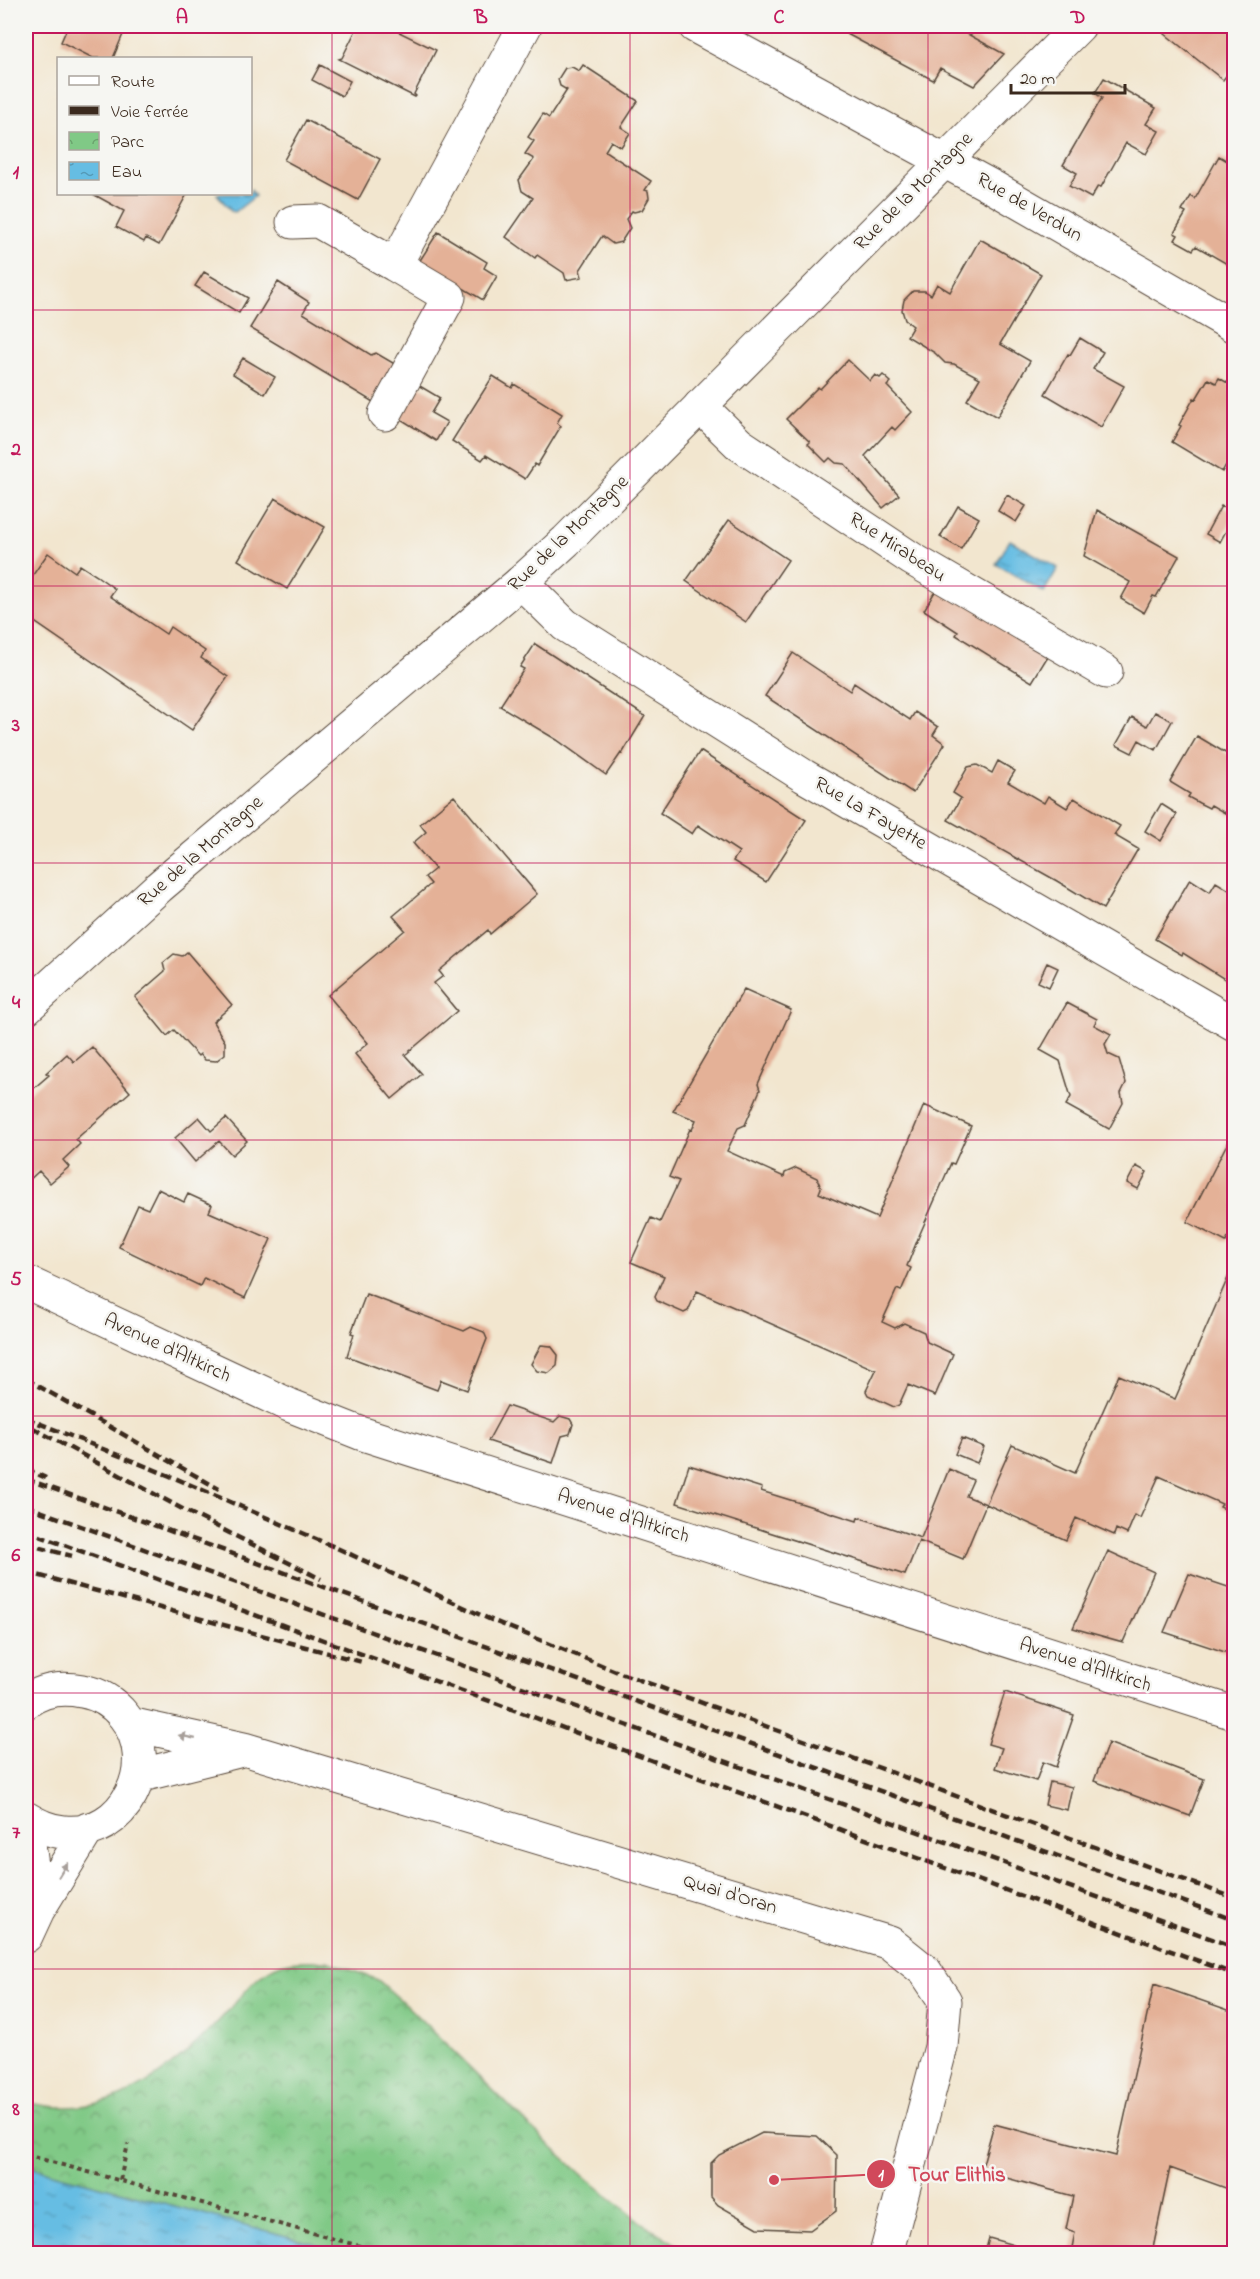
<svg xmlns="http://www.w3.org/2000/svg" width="1260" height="2279" viewBox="0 0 1260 2279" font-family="'Indie Flower',sans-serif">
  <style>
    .park { fill: url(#park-crowns); stroke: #5e7a52; stroke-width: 1.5 }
    .water { fill: url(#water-ripples); stroke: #507480; stroke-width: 1.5 }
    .building { fill: #e4b197 }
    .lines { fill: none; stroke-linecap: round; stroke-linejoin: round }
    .minor-casing { stroke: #564639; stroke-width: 35 }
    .major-casing { stroke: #564639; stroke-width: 35 }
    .path { stroke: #564639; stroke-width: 4; stroke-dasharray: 4.5 4.5; stroke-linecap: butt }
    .minor { stroke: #fff; stroke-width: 33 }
    .major { stroke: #fff; stroke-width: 33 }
    .rail { stroke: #3b2a1e; stroke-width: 4.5; stroke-dasharray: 9 4.5; stroke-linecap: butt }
    .oneway { fill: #a79f9a }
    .grid { fill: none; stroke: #c2185b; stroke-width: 1.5; stroke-opacity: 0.55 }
    .labels { text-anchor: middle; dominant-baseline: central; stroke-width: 5; stroke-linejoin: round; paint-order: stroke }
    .street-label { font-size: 20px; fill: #3b2a1e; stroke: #f6f6f2 }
    .leader { fill: none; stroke: #d1495b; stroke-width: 2 }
    .callout-dot { fill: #d1495b; stroke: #f6f6f2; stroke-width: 2 }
    .mark-label { font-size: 18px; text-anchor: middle; font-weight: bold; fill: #fff }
    .callout-label { font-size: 21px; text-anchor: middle; font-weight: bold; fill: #d1495b; stroke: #f6f6f2; stroke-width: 5; stroke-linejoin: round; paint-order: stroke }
    .neatline { fill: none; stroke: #c2185b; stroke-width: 2 }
    .grid-label { font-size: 20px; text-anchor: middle; font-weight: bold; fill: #c2185b }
  </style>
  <defs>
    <pattern id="park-crowns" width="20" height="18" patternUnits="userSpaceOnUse" patternTransform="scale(1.5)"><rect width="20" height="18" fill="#80c986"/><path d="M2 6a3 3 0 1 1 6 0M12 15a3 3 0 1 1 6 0" fill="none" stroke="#6aa36d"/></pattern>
    <pattern id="water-ripples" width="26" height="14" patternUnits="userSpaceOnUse" patternTransform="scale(1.5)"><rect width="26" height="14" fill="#66bde3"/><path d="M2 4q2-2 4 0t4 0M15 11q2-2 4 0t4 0" fill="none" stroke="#559ab7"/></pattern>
  </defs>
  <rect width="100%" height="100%" fill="#f6f6f2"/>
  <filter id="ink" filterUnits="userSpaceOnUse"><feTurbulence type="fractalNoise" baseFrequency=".0167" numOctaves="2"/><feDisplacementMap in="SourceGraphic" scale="12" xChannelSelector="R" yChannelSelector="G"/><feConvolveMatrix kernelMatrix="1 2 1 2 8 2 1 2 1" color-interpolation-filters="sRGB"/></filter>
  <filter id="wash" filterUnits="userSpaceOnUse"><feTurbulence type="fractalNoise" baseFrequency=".008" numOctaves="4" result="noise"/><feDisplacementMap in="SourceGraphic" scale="24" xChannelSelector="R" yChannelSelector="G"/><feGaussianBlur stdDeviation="1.35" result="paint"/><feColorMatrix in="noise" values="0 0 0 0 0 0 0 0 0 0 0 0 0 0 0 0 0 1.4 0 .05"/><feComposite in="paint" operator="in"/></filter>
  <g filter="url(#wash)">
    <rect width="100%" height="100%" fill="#f2e6cf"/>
    <path class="park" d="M327,1961L378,1980L405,2004L543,2139L586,2178L642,2223L690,2253H349L26,2166V2103C37,2104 50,2107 62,2107C130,2109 184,2059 227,2012C243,1995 258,1972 281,1964C294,1959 313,1961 327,1961Z"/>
    <path class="water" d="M251,190L255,196L235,212L231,211L217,194H250Z
      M1010,540L1058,568L1044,592L996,564Z
      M26,2166L349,2253H26Z"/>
    <g id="blocks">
      <path class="building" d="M68,26H133L131,29L124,32L113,58H93L61,42Z
        M358,26H387L436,50L414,94L416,96L415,97L339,59L342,58Z
        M832,26H962L960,30L1004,54L974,86L940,68L933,80Z
        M1164,26H1233L1234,27V65L1223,80L1160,30Z
        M320,65L350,81L342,96L312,80Z
        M583,65L638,101L621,127L630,133L621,147L611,141L605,151L651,181L645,190L648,191L649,198L642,210L634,212L632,211L626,219L630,228L621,242L613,244L602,236L580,270L582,277L566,280L564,273L537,255L535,258L506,237L533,198L522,191L519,180L534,159L525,154L534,141L528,137L543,114L549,118L567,90L560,86L558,79L565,68L572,67L579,71Z
        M1104,78L1156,108L1146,124L1159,131L1146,154L1126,143L1101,187L1098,186L1091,198L1069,186L1077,173L1063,165L1102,98L1095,93Z
        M306,120L380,159L358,200L284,160Z
        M1219,156L1234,165V186L1228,198L1234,202V268L1196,246L1193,250L1175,240L1178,235L1174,233L1186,213L1182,211L1191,196L1195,199Z
        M93,194H187L159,245L146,238L144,242L116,227L124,211Z
        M438,232L487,262L484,268L497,276L483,300L419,262Z
        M980,239L1041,274L1000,344L1030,361L997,417L967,400L980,378L954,364L945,363L935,353L907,336L913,326L905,320L902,310L904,300L913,291H925L931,295L937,284L950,292Z
        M204,272L248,298L239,313L195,286Z
        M278,282L309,302L303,313L371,355L376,353L393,363L394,367L373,402L250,328Z
        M1080,338L1103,352L1093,369L1124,386L1101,427L1045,394L1068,354L1070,355Z
        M243,358L275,377L265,394L233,374Z
        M848,360L870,381L875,375L880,378L883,375L891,382L887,386L912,412L895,430L892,427L865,456L899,495L883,508L845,464L836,463L830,458L826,462L808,444L810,442L786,419L818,387L820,389Z
        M493,376L512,388L514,384L562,414L557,423L561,426L537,466L535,464L525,479L486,455L482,460L452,441Z
        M1219,378L1233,386L1230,391L1234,393V450L1222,472L1172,442L1181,426L1179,425L1194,398L1196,399L1208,379L1216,383Z
        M418,385L440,398L431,413L447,422L436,441L399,418Z
        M1007,495L1026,506L1016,522L998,511Z
        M275,498L325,527L287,589L238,560Z
        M958,506L979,518L961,549L940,537Z
        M1221,506L1234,513V516L1220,542L1206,534Z
        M1097,510L1179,556L1156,597L1153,596L1144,613L1121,599L1130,582L1084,556Z
        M729,520L788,560L746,622L686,581Z
        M48,553L75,572L80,565L97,576L115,589L110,596L166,634L170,627L205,651L201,658L228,677L192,730L26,616V585Z
        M940,583L1051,651L1032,682L956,635L958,632L924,610Z
        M535,644L645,716L622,754L621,753L606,775L557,740L500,706L524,669L520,667Z
        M793,653L850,691L854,683L910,720L915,712L938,727L933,735L945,744L913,793L765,696Z
        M1155,712L1172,721L1156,750L1139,740L1132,753L1116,745L1132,717L1147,726Z
        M1197,736L1234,758V809L1230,816L1211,805L1209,808L1199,803L1188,797L1190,794L1170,782Z
        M700,751L806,820L766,882L733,861L739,852L698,825L692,834L660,813Z
        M998,761L1015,771L1008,782L1044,803L1048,796L1067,808L1074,798L1120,826L1114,835L1138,849L1103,909L1057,881L948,820L961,798L953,793L968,767L977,765L992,773Z
        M454,796L537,894L490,934L488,930L439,971L443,976L434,983L457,1011L405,1055L422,1074L392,1099L355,1054L368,1043L328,995L405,930L393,916L431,884L425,877L435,869L413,843L426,832L420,824Z
        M1161,804L1177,814L1161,841L1145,831Z
        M1190,879L1210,892L1216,882L1234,893V985L1183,953L1182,955L1155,939Z
        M187,952L232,1005L213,1022L225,1042V1054L216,1061L205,1060L200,1054L198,1056L174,1030L167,1036L135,997L165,971L163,963L174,954L182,956Z
        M1047,963L1058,968L1049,987L1038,982Z
        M744,989L791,1010L758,1084L760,1090L745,1125L738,1128L727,1151L784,1177L785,1173L796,1168L817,1178L821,1188L819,1193L877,1218L924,1105L971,1126L954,1164L951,1163L919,1236L907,1266L911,1268L901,1291L897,1289L882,1322L895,1328L904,1323L924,1332L927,1342L953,1354L935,1396L908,1385L899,1405L894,1407L868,1395L866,1391L876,1370L697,1291L688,1311L684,1313L657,1301L655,1297L664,1276L631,1262L651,1218L660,1222L679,1181L669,1177L690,1129L692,1130L696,1120L673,1111Z
        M1067,1003L1097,1019L1094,1025L1111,1034L1105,1044L1108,1054L1119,1059L1126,1083L1121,1093L1123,1103L1109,1129L1066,1105L1071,1097L1060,1061L1040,1050Z
        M92,1047L130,1092L76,1139L80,1144L63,1160L69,1167L50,1183L39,1171L26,1183V1095L49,1075L46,1073L67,1054L74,1062Z
        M199,1117L211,1131L226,1118L247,1141L232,1155L219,1141L195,1162L175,1138Z
        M1234,1130V1225L1226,1242L1187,1222Z
        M1136,1166L1147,1172L1138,1189L1127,1183Z
        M158,1189L184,1202L188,1194L212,1205L209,1212L271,1239L245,1298L204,1278L200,1286L119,1247L138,1205L148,1209Z
        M1234,1264V1513L1220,1507L1222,1504L1159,1476L1140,1518L1135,1515L1127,1534L1116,1529L1114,1535L1076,1518L1066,1540L986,1504L1012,1445L1075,1473L1119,1375L1175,1399Z
        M366,1294L464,1331L471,1327L484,1332L487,1339L467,1390L441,1380L437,1390L347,1356L354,1334L351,1333Z
        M541,1345L551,1346L558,1355L557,1366L549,1373L537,1371L531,1364Z
        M507,1406L554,1422L560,1416L570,1419L573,1424L570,1434L562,1436L553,1463L488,1441Z
        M962,1438L984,1447L977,1463L955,1454Z
        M689,1465L762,1488L761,1491L800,1503L857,1521L858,1517L921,1538L949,1469L973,1480L966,1496L986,1504L963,1559L919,1541L905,1575L677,1503Z
        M1108,1551L1154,1572L1123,1642L1073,1628Z
        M1189,1574L1234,1589V1655L1164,1632Z
        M1005,1692L1074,1715L1056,1767L1043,1762L1036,1781L995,1768L1002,1748L988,1744Z
        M1108,1743L1204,1779L1190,1816L1094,1781Z
        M1050,1782L1072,1787L1067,1810L1045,1805Z
        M1154,1984L1234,2012V2191L1170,2168L1152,2253H1071L1075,2232L1066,2229L1073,2196L981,2171L994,2124L1116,2156Z
        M762,2133L817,2136L837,2155L836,2211L810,2230L758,2228L718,2205L711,2197V2163L719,2155Z
        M989,2238L1042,2253H985Z"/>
    </g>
  </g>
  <g filter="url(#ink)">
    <use href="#blocks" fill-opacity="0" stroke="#564639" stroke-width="1.5"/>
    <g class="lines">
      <defs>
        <path id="minor" d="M695,26L996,189L1234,326
          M293,222L318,221L395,265L525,26
          M700,406L739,444L912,559L1106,672
          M385,414L449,297L395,265
          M521,582L565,625L804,776L1234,1024
          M26,1702C42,1690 62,1687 82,1691C100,1694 113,1702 124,1716C162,1763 125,1838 64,1832C49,1831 38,1825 26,1818
          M130,1724L244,1749L890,1943L925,1971L945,2001L941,2047L886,2254
          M138,1776L238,1751
          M26,1822L38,1910
          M26,1936L38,1910L88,1829"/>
        <path id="major" d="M26,1008L159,887L521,582L566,541L1079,26
          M26,1282L289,1405L360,1433L1234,1713"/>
      </defs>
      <use href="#minor" class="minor-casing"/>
      <use href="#major" class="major-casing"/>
      <path class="path" d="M26,2155L389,2254
        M120,2180L128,2144"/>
      <use href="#minor" class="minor"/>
      <use href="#major" class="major"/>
      <path class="rail" d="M26,1379L219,1489
        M26,1418L170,1476L337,1548L489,1619L618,1672L1234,1898
        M33,1428L186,1511L321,1579
        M26,1469L46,1478
        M26,1479C429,1624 831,1774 1234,1920
        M26,1506L1234,1947
        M26,1531L1234,1974
        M26,1544L72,1556
        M26,1572L362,1662"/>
    </g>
    <defs><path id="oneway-solid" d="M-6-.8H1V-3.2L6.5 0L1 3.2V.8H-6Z" transform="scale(1.5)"/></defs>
    <g class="oneway">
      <use href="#oneway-solid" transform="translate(187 1737) rotate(-168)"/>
      <use href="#oneway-solid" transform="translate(63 1870) rotate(-58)"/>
    </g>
  </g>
  <path class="grid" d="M332,26V2254M630,26V2254M928,26V2254M26,310H1234M26,586H1234M26,863H1234M26,1140H1234M26,1416H1234M26,1693H1234M26,1969H1234"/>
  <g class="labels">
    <g class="street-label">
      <text transform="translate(914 192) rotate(-45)">Rue de la Montagne</text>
      <text transform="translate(1029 208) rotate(30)">Rue de Verdun</text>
      <text transform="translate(569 534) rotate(-44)">Rue de la Montagne</text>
      <text transform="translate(897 548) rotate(33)">Rue Mirabeau</text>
      <text transform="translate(870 814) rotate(30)">Rue La Fayette</text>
      <text transform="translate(201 852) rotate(-41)">Rue de la Montagne</text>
      <text transform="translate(167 1349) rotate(25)">Avenue d'Altkirch</text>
      <text transform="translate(623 1517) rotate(18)">Avenue d'Altkirch</text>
      <text transform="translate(1085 1666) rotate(18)">Avenue d'Altkirch</text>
      <text transform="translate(730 1895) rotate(17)">Quai d'Oran</text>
    </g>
  </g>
  <path class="leader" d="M774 2180L881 2174"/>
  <g class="callout-dot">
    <circle cx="774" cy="2180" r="6"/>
    <circle cx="881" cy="2174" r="15"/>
  </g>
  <g class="mark-label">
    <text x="881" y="2180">1</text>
  </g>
  <g class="callout-label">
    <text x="957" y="2181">Tour Elithis</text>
  </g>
  <rect width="1260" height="2279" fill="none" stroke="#f6f6f2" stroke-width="66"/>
  <rect x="57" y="57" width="195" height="138" fill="#f6f6f2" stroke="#aba49d" stroke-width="1.5"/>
  <rect x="69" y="76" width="30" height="9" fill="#ffffff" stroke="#aba49d" stroke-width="1.5"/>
  <text x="111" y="87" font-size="18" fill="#3b2a1e">Route</text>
  <rect x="69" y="106" width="30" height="9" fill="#3b2a1e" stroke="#aba49d" stroke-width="1.5"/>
  <text x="111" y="117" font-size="18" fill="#3b2a1e">Voie ferrée</text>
  <rect x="69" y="132" width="30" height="18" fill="url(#park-crowns)" stroke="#aba49d" stroke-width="1.5"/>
  <text x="111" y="147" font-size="18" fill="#3b2a1e">Parc</text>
  <rect x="69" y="162" width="30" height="18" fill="url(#water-ripples)" stroke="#aba49d" stroke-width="1.5"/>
  <text x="111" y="177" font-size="18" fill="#3b2a1e">Eau</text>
  <path d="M1011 84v9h114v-9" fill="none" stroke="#3b2a1e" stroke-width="3"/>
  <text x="1020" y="84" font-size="18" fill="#3b2a1e" stroke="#f6f6f2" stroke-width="4.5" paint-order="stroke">20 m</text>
  <rect x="33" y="33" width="1194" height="2213" class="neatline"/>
  <g class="grid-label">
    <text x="182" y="23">A</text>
    <text x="481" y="23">B</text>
    <text x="779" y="23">C</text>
    <text x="1078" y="23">D</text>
    <text x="16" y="178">1</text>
    <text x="16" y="455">2</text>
    <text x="16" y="731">3</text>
    <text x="16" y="1008">4</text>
    <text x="16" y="1285">5</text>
    <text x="16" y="1561">6</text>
    <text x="16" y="1838">7</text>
    <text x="16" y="2115">8</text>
  </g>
</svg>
